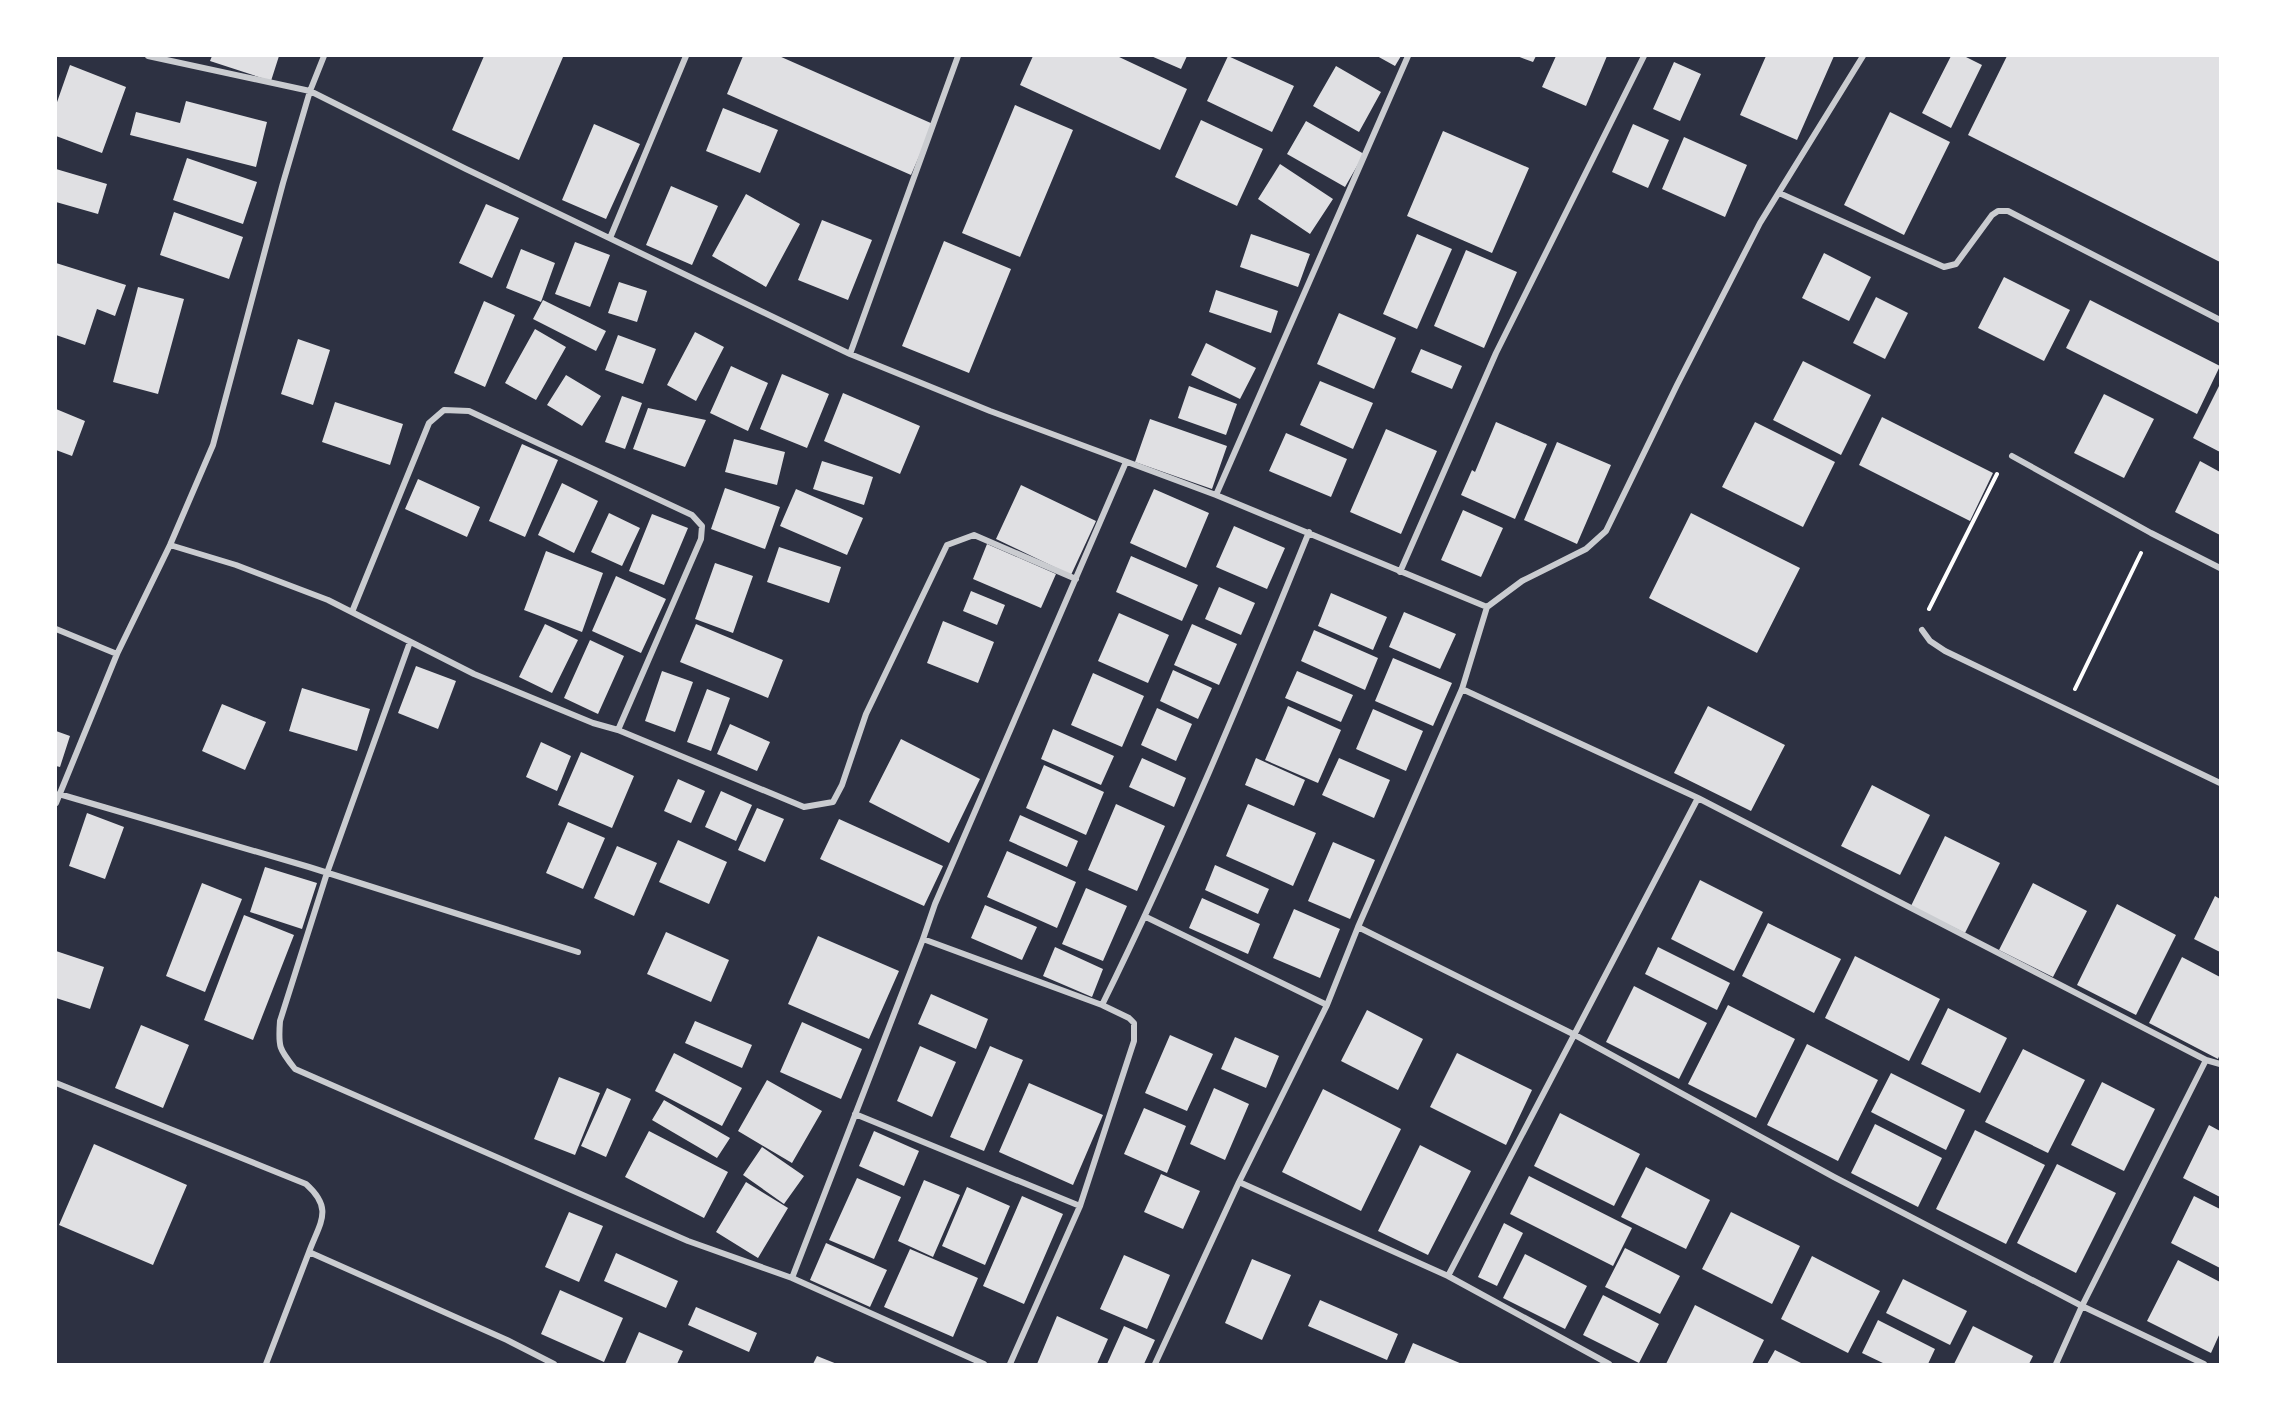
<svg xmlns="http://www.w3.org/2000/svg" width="2276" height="1420" viewBox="0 0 2276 1420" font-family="'IBM Plex Sans',sans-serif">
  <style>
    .building { fill: #e0e0e3 }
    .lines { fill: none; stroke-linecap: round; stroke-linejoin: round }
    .path { stroke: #fff; stroke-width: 4 }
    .minor { stroke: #caccd0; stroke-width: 6 }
  </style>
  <rect width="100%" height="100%" fill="#2d3142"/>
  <path class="building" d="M212,56H279L271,81L210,61Z
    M484,56L563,57L519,160L452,130Z
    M743,56H779L933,124L911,175L727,94Z
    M1033,56H1117L1187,89L1160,150L1020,85Z
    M1151,56H1187L1181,69Z
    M1228,56L1294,86L1272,132L1207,101Z
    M1377,56H1401L1395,66Z
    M1517,56H1536L1533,62Z
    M1556,56H1607L1586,106L1542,87Z
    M1766,56H1834L1797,140L1740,115Z
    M1951,56H1964L1982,65L1951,128L1922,113Z
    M2007,56H2220V262L1968,135Z
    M1674,62L1701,74L1680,121L1653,109Z
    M70,65L126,87L102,153L56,136V105Z
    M1336,66L1381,92L1359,132L1313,106Z
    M186,101L267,122L256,167L130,135L136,112L180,123Z
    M1015,105L1073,130L1020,257L962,233Z
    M723,108L778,130L760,173L706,151Z
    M1890,112L1950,142L1904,235L1844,205Z
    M1201,120L1263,149L1237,206L1175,177Z
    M1306,121L1364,154L1345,187L1287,154Z
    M594,124L640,144L606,219L562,200Z
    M1633,124L1669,140L1648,188L1612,172Z
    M1443,131L1529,168L1492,253L1407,216Z
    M1684,137L1747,165L1725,217L1662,189Z
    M187,158L257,182L243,224L173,200Z
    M1280,164L1333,199L1310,234L1258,199Z
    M56,169L107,184L98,214L56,202Z
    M671,186L718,206L692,265L646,245Z
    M746,194L800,224L766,287L712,256Z
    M486,204L519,218L492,278L459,263Z
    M174,212L243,237L229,279L160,255Z
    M822,220L872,240L848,300L798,280Z
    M1251,234L1310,254L1298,287L1240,267Z
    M1417,234L1452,249L1417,329L1383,314Z
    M944,241L1011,269L969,373L902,346Z
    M575,242L610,255L590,307L555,294Z
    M521,249L555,263L541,302L506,288Z
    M1466,250L1517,272L1484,348L1434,326Z
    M1824,253L1871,277L1849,321L1802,298Z
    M56,263L126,285L115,316L97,309L85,345L56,335Z
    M2004,277L2070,310L2044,361L1978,328Z
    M619,282L647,291L637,322L608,313Z
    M138,287L184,299L158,394L113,382Z
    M1216,290L1278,311L1271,333L1209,312Z
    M1876,297L1908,313L1885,359L1853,343Z
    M543,300L606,331L596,351L533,319Z
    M2090,300L2220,366L2197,414L2066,348Z
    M484,301L515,315L485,387L454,373Z
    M1339,313L1396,338L1374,389L1317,364Z
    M535,329L566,347L536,400L505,383Z
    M695,332L724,347L696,401L667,385Z
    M618,335L656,349L643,384L605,370Z
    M298,339L330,350L313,405L281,394Z
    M1206,343L1256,368L1240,399L1191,375Z
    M1421,349L1462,366L1452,389L1411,372Z
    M1803,361L1871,395L1841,455L1773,420Z
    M731,366L768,383L748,431L710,413Z
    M782,374L829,394L807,448L760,429Z
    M566,375L601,396L582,426L547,405Z
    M1320,381L1373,403L1353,449L1300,425Z
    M2220,384V452L2193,438Z
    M1189,386L1237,404L1226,435L1178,418Z
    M843,393L920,426L900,474L824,441Z
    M2104,394L2154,419L2124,478L2074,453Z
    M622,396L642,403L625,449L605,442Z
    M335,402L403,424L390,465L322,442Z
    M648,408L706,420L685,467L633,449Z
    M56,409L85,421L72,456L56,450Z
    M1882,417L1993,473L1970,521L1859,465Z
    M1150,419L1227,446L1212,489L1135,462Z
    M1496,422L1547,444L1515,519L1461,495L1472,470L1475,472Z
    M1755,422L1835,462L1803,527L1722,487Z
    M1386,429L1437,451L1401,534L1350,512Z
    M1286,433L1347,459L1331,497L1269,471Z
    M734,439L785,452L777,485L725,472Z
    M1557,442L1611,465L1577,544L1524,520Z
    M522,444L558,460L525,537L489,521Z
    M822,461L873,477L864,505L813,489Z
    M2200,461L2220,472V535L2175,512Z
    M418,479L480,507L467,537L405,509Z
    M562,483L598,501L574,553L538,535Z
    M1021,485L1096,521L1071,575L996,539Z
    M725,488L780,507L765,549L711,529Z
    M796,489L863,518L847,555L780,526Z
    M1154,489L1209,513L1186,568L1130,543Z
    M1463,510L1503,528L1481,577L1441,560Z
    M609,513L640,528L622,566L591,552Z
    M1691,513L1800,568L1757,653L1649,598Z
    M652,514L688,528L664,585L629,571Z
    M1234,526L1285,548L1267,589L1216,567Z
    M987,544L1056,574L1041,608L973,579Z
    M779,547L841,567L829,603L767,582Z
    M546,551L603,573L582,632L524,610Z
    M1131,556L1198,585L1182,621L1116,592Z
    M715,563L753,576L733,633L695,619Z
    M616,576L666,599L641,653L592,631Z
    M1219,587L1255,603L1241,635L1205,619Z
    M971,591L1005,605L997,625L963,611Z
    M1331,593L1387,617L1373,650L1318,626Z
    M1404,612L1456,634L1440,669L1389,647Z
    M1119,613L1169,635L1148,683L1098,661Z
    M943,621L994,642L978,683L927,663Z
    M545,624L578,640L552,693L519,677Z
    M696,624L783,660L768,698L680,662Z
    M1192,624L1237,644L1219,685L1174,665Z
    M1314,630L1378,658L1365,690L1301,661Z
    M590,640L624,656L598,714L564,698Z
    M1393,658L1452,683L1433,726L1375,701Z
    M416,666L456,681L438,729L398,713Z
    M1173,670L1212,688L1198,719L1160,701Z
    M662,671L693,682L675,732L645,721Z
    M1297,671L1353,695L1341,722L1285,698Z
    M1093,673L1144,696L1122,747L1071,725Z
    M302,688L370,709L357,751L289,731Z
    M707,689L730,698L711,751L687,742Z
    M222,704L266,722L245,770L202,751Z
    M1288,706L1341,730L1318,783L1265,760Z
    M1708,706L1785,745L1751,811L1674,773Z
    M1157,708L1192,724L1176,761L1141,745Z
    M1373,709L1423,731L1406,771L1356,749Z
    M730,724L770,742L757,771L717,754Z
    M1053,729L1114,756L1101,785L1041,759Z
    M56,731L70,736L60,767L56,766Z
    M901,739L980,779L949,843L869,802Z
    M541,742L571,756L557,791L526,777Z
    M581,752L634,776L612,828L558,805Z
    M1142,758L1186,778L1174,807L1129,787Z
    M1256,758L1305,780L1294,806L1245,785Z
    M1339,758L1390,780L1374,818L1322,795Z
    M1044,765L1104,792L1086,835L1026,808Z
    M678,779L705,791L691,823L664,811Z
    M1872,785L1930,815L1900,875L1841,846Z
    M721,791L752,805L736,841L705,827Z
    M1116,804L1165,826L1137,891L1088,870Z
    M1248,804L1316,833L1293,886L1226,856Z
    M757,808L784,819L765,862L738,850Z
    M87,813L124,827L105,879L69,866Z
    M1020,815L1078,841L1067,867L1009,841Z
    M839,819L943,866L924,906L820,859Z
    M568,822L605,838L583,889L546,873Z
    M1945,836L2000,863L1965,933L1911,906Z
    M678,840L727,862L709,904L659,882Z
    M1333,842L1375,860L1350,919L1308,901Z
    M617,846L657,863L634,916L594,898Z
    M1007,851L1076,882L1057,928L987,897Z
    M1215,865L1269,889L1258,914L1205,890Z
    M265,867L317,883L302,929L250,912Z
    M1700,880L1763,912L1734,971L1671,939Z
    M202,883L242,899L205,992L166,976Z
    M2033,883L2087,911L2053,977L1999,950Z
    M1086,888L1127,906L1103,961L1062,944Z
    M2215,896L2220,899V952L2194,939Z
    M1202,898L1260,924L1248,954L1189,928Z
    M2117,904L2176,935L2136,1015L2077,985Z
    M985,905L1037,927L1022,960L971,938Z
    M1294,909L1340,929L1320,978L1273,958Z
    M244,915L294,935L253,1040L204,1020Z
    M1768,923L1841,959L1814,1013L1742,976Z
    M666,932L729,960L711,1002L647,974Z
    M818,936L899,971L869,1039L788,1004Z
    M1055,947L1103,969L1092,997L1043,976Z
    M1658,947L1730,983L1717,1010L1645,974Z
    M56,951L104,967L90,1009L56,998Z
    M1855,956L1940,999L1909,1061L1825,1018Z
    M2182,957L2220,977V1054L2218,1059L2149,1023Z
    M1634,986L1707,1023L1679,1079L1606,1042Z
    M931,994L988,1019L976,1049L918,1024Z
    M1728,1005L1795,1039L1756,1118L1688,1084Z
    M1948,1008L2007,1038L1980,1093L1921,1064Z
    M1367,1010L1423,1039L1398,1090L1341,1061Z
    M695,1021L752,1045L742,1068L685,1043Z
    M802,1022L862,1049L841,1099L780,1072Z
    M141,1025L189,1045L163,1108L115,1088Z
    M1170,1035L1213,1054L1187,1111L1145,1093Z
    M1235,1037L1279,1056L1266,1088L1221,1069Z
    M1807,1044L1878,1080L1838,1161L1767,1125Z
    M920,1046L956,1062L932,1117L897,1101Z
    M990,1046L1023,1060L984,1151L950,1137Z
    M2023,1049L2085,1080L2048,1153L1985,1122Z
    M674,1053L742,1088L722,1126L655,1091Z
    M1457,1053L1532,1090L1506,1145L1430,1107Z
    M1891,1073L1965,1110L1946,1150L1871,1112Z
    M559,1077L600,1093L575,1155L534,1139Z
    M767,1080L822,1111L792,1163L738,1131Z
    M2102,1082L2155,1109L2124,1171L2071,1145Z
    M1029,1083L1103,1115L1073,1185L999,1152Z
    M607,1088L631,1099L606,1157L581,1146Z
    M1214,1088L1249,1104L1225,1160L1190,1144Z
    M1323,1089L1401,1129L1361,1211L1282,1172Z
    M664,1100L730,1138L717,1158L652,1120Z
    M1144,1108L1186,1126L1167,1173L1124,1154Z
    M1560,1113L1640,1154L1614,1206L1534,1166Z
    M1875,1124L1942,1158L1918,1207L1851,1173Z
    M2209,1125L2220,1131V1197L2183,1178Z
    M1975,1130L2045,1165L2006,1244L1936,1209Z
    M649,1131L728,1172L704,1218L625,1177Z
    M874,1131L919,1151L904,1186L859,1166Z
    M94,1144L187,1185L153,1265L59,1225Z
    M1420,1145L1471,1171L1428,1255L1378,1231Z
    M762,1147L804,1176L784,1204L743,1175Z
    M2057,1164L2116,1193L2076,1273L2017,1243Z
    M1646,1167L1710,1200L1686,1249L1621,1217Z
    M1161,1174L1200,1191L1183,1229L1144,1212Z
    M1529,1176L1632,1228L1613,1266L1510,1214Z
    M857,1178L901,1197L874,1259L829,1240Z
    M924,1180L960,1195L933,1257L898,1241Z
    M746,1182L788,1208L758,1258L716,1232Z
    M967,1187L1010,1206L985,1265L942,1246Z
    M1022,1196L1063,1214L1024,1304L983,1286Z
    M2194,1196L2220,1209V1268L2171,1243Z
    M569,1212L603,1226L579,1282L545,1267Z
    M1731,1212L1800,1246L1772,1304L1702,1269Z
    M1504,1223L1523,1233L1497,1286L1478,1277Z
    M826,1243L887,1270L870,1307L810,1280Z
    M1625,1248L1680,1276L1660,1314L1605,1287Z
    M910,1249L978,1278L953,1337L884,1307Z
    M616,1253L678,1281L666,1308L604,1281Z
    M1525,1254L1587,1286L1565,1329L1503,1298Z
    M1124,1255L1170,1275L1147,1329L1100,1309Z
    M1812,1256L1880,1291L1848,1353L1781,1319Z
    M1252,1259L1291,1275L1262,1340L1225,1323Z
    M2178,1260L2220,1282V1333L2211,1353L2147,1321Z
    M1903,1279L1967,1311L1950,1345L1886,1313Z
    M560,1290L623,1318L604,1362L541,1334Z
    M1603,1295L1659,1324L1639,1363L1583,1335Z
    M1320,1300L1398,1334L1387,1360L1308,1326Z
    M1695,1305L1764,1340L1752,1364H1666Z
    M696,1307L757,1333L749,1352L688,1325Z
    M1057,1316L1108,1339L1097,1364H1037Z
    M1878,1320L1935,1349L1928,1364H1885L1862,1353Z
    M1124,1326L1155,1340L1144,1364H1107Z
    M1973,1326L2033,1356L2029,1364H1954Z
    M639,1332L683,1351L677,1364H625Z
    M1413,1343L1462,1364H1404Z
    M1775,1350L1803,1364H1767Z
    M817,1356L837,1364H813Z"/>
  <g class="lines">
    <path class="path" d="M1929,609L1997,474
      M2075,689L2141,553"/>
    <path class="minor" d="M148,56L310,91L466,169L850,354L990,411L1216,495
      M1408,56L1216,495L1487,607
      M1779,193L1944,267L1956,264L1992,215L1998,211H2008L2220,320
      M610,238L686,56
      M850,354L958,56
      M2012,456L2151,533L2220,568
      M170,545L236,565L328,600L474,674L593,723L618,730L804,807L833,802L842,785L866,714L947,545L974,535L1076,579
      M1400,572L1496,353L1644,56
      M352,612L429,423L444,410L469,411L692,515L702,526L701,539L618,730
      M56,629L117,654
      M1922,630L1930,641L1945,651L2220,783
      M410,642L327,873L280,1021C278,1047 279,1049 295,1069L688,1241L792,1278
      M1462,689L1698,798L2206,1060L2220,1064
      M59,794L309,867L578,952
      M56,803L117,654L170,545L213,445L283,183L310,91L324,56
      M1146,917L1327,1005
      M1358,927L1575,1035L1834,1177L2082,1306L2204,1364
      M923,939L935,904L1126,462
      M1102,1005C1178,851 1244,692 1309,532
      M56,1083L306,1184C334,1209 320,1222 309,1252L507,1340L554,1364
      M855,1114L1080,1206
      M1239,1182L1448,1276L1609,1364
      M1448,1276L1698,798
      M266,1364L309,1252
      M984,1364L792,1278L923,939L1102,1005L1129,1018L1134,1023V1041L1080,1206L1010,1364
      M1155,1364L1239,1182L1327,1005L1358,927L1462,689L1487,607L1522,581L1586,549L1606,531L1677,385L1760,223L1863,56
      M2056,1364L2082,1306L2206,1060"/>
  </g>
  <rect width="2276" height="1420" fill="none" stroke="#ffffff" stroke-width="114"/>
</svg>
